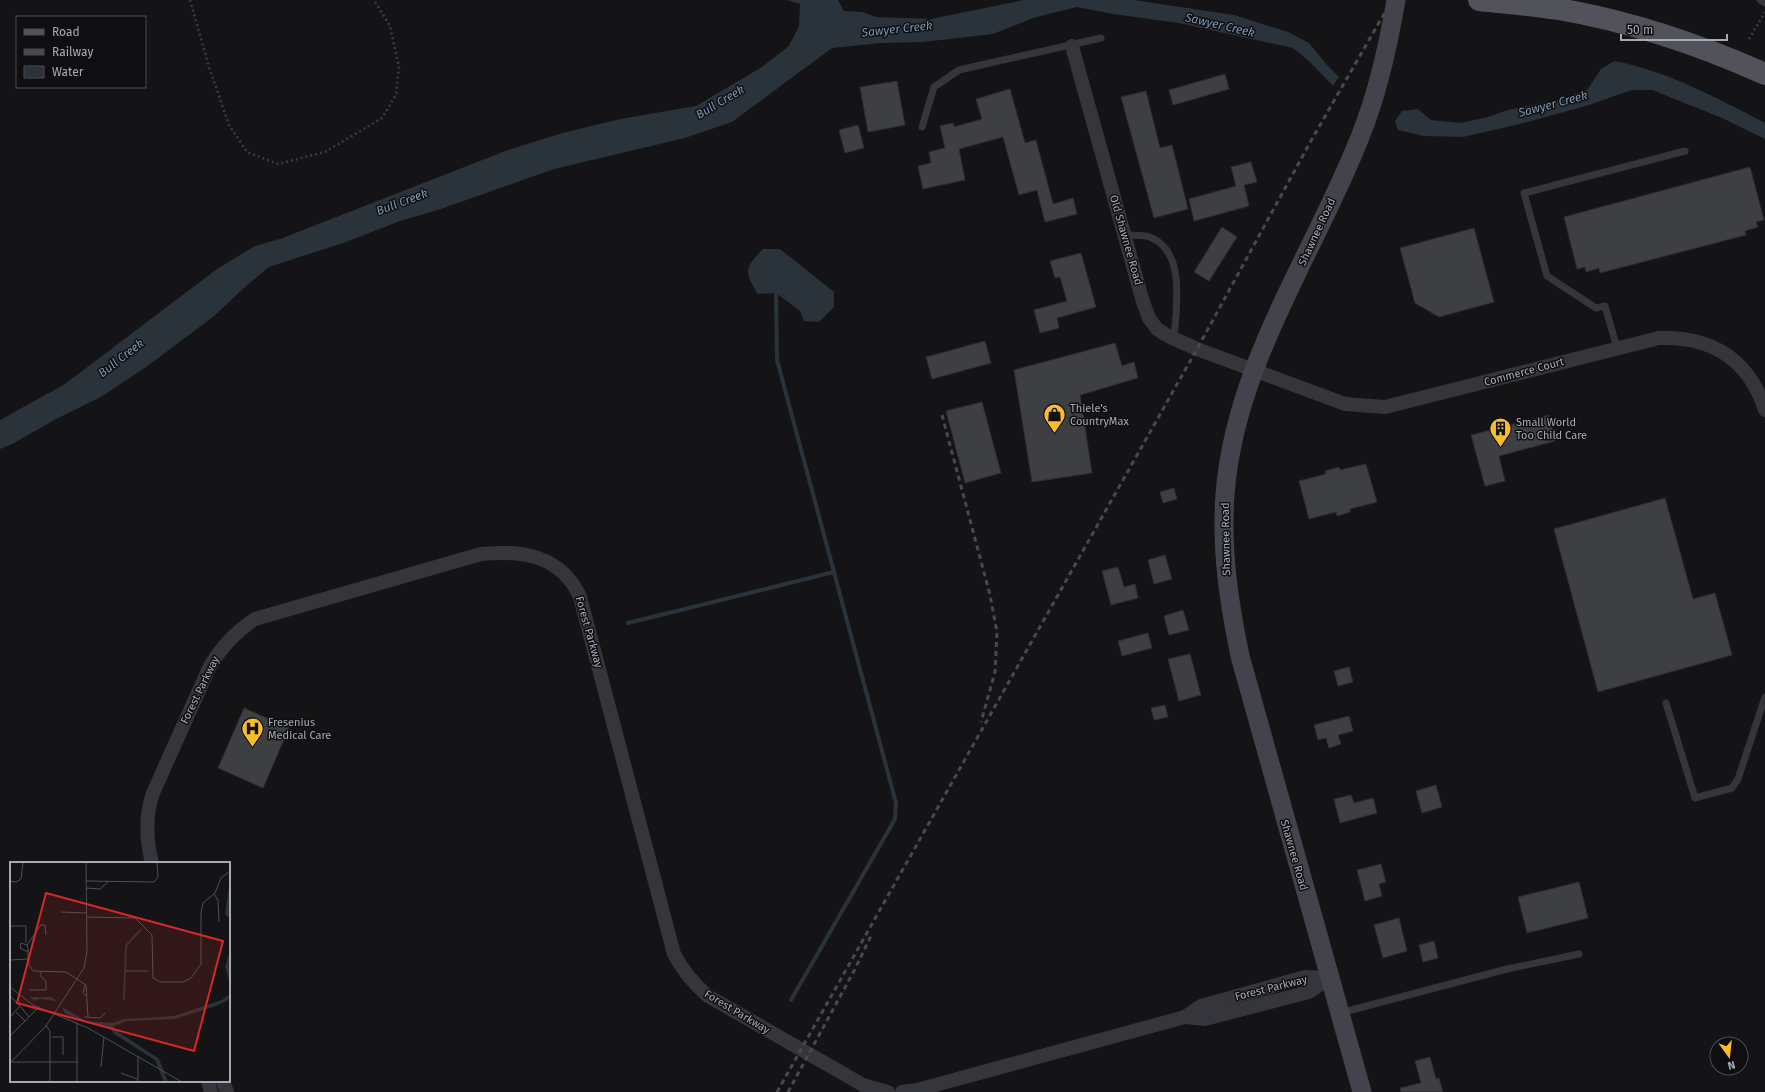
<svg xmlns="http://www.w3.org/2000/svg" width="1765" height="1092" viewBox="0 0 1765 1092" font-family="'Fira Sans',sans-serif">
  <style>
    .water { fill: #2a323a }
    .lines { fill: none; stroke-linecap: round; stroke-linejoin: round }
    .stream { stroke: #2a323a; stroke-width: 4 }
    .building { fill: #3e3f43; stroke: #2e2e32 }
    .path { stroke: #3b3d42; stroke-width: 2.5; stroke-dasharray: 2 3; stroke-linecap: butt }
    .lane { stroke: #35363b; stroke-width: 7 }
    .street { stroke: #35363b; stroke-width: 14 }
    .secondary { stroke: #43444b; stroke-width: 19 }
    .primary { stroke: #51525a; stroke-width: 22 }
    .rail { stroke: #484950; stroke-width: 3; stroke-dasharray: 5 4; stroke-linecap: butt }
    .labels { text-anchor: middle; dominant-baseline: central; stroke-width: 3; stroke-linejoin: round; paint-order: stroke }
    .street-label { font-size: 11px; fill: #a5aab7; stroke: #0f0f11 }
    .poi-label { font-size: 11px; fill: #a5aab7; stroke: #0f0f11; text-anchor: start }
    .water-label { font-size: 12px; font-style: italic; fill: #7a96b4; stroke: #0f0f11 }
    .inset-river { fill: none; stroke: #2a323a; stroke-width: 2 }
    .inset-road { fill: none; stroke: #4e5056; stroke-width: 1 }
    .view { fill: #d62828; fill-opacity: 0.15; stroke: #d62828; stroke-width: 2 }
    .inset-edge { fill: none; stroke: #a5aab7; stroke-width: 2 }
  </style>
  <rect width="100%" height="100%" fill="#141416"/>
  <path class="water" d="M787,0H838L844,11L863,12L876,17L931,19L1024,0H1134L1234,15L1288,32L1309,43L1328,66L1339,77L1333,86L1310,62L1293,48L1179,23L1113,14L1077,7L1036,17L993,34L923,42L881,43L832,48L732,122L685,138L554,169L441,209L400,221L346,242L269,267L245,287L213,317L146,367L101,397L58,418L12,444L0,449V420L65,384L217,269L255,246L280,239L508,150L559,134L620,119L696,106L762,67L789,46L799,26L800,4Z
    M1614,61C1668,71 1717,98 1765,123V139L1722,118L1652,90H1632L1589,105L1520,124L1463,137L1424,136L1398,130L1395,121L1402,111L1418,109L1431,120L1461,123L1488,117L1508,110L1557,100L1587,90L1601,69Z
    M763,249H780L834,292V307L819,322L804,321L800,311L776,293L758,294C744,271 744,269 763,249Z"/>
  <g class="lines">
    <path class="stream" d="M776,293L777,360L896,803L895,819L791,1000
      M628,623L834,572"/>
  </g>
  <path class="building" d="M1225,74L1229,89L1173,105L1169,90Z
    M897,81L905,125L868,132L860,87Z
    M1010,89L1025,143L1036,140L1053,204L1073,198L1077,214L1045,222L1037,190L1019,195L1003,137L959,149L965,180L923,189L918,166L931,163L929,152L945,148L940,126L953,123L954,127L982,119L976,99Z
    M1146,91L1160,148L1172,145L1188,209L1154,218L1121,97Z
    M858,125L864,148L845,153L839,130Z
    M1251,162L1257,182L1244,185L1249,206L1194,221L1189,199L1236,186L1231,167Z
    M1750,167L1764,220L1756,222L1758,227L1745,231L1746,235L1600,273L1599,268L1586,272L1585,267L1577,269L1564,217Z
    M1222,227L1237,237L1209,281L1194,272Z
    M1474,228L1494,302L1439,317L1415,303L1400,248Z
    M1081,253L1096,307L1057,318L1059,328L1040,333L1034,310L1067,301L1060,277L1055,278L1050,261Z
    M985,341L991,363L932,379L926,357Z
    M1115,343L1122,366L1134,362L1138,378L1080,395L1092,473L1032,482L1014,370Z
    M982,402L1001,473L965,483L946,411Z
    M1549,415L1555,441L1499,456L1505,481L1485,486L1471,435Z
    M1366,464L1377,502L1350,509V512L1337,516L1336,512L1309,519L1299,481L1326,474L1325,471L1339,467L1340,470Z
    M1174,488L1177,499L1163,503L1160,492Z
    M1665,498L1693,599L1715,593L1732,655L1598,692L1554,529Z
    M1165,555L1172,579L1154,584L1148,560Z
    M1118,567L1124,587L1135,584L1138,598L1111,605L1102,571Z
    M1183,610L1189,630L1169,635L1164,616Z
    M1148,633L1152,648L1122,656L1118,641Z
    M1190,654L1201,695L1179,701L1168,659Z
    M1349,667L1353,682L1338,686L1334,671Z
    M1165,705L1168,717L1154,720L1151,708Z
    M244,708L289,728L263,788L218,768Z
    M1349,716L1353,731L1338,735L1341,744L1329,748L1326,738L1318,740L1314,725Z
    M1436,785L1442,807L1422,813L1416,791Z
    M1351,795L1354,803L1373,798L1377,813L1340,823L1334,799Z
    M1381,864L1386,882L1379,884L1382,896L1365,901L1357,870Z
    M1579,882L1588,918L1527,933L1518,897Z
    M1399,918L1407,951L1383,958L1374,925Z
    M1434,941L1438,958L1423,962L1419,945Z
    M1430,1057L1436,1079L1439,1078L1443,1092H1401L1400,1088L1421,1083L1415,1061Z"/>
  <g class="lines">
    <path class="path" d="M190,0L209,67L229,125L247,152L278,164L325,152L382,118L396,95L399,67L390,26L374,0
      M1749,39L1765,12"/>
    <path class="lane" d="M1760,0L1765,3
      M922,127L934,87L959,70L1101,38
      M1124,235C1132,236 1144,234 1152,238C1186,253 1176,309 1174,339
      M1617,348L1605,306L1596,308L1547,276L1524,193L1685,151
      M1666,703L1695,798L1732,788L1738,779L1765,697
      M1340,1013L1507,969L1579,954"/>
    <path class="street" d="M1072,46L1143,302L1149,318L1157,329L1168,336L1197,349L1345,404L1385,407L1659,338C1711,336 1749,359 1765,410
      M152,863C146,839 145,816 153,793L210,666C222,646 235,632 255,619L481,554C522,550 561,555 580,597L674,954C683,971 694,984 708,996L863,1085L888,1092
      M1185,1017L1205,1019L1309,992L1329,978
      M208,1081L211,1092
      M223,1081L227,1092
      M902,1092L917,1090L1185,1017L1201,1006L1305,977L1329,978"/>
    <path class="secondary" d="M1362,1092L1240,656C1229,603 1221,550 1225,495C1234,366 1314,254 1360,137C1378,93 1388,47 1396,0"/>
    <path class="primary" d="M1479,0C1506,3 1532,5 1558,9C1629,21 1700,45 1765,74"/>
    <path class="rail" d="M942,415L990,595L997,632L995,672L981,722
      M777,1092L1197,349L1312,139L1392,0
      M788,1092L854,971L871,936"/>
  </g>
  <defs>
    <symbol id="shop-pin" viewBox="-11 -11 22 30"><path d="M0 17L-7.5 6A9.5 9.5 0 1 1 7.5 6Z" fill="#f9bd29" stroke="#0f0f11"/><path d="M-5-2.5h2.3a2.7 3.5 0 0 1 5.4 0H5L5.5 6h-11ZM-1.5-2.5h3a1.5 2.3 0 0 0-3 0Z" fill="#111"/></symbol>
    <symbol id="building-pin" viewBox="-11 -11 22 30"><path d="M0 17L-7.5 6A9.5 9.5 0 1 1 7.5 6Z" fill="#f9bd29" stroke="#0f0f11"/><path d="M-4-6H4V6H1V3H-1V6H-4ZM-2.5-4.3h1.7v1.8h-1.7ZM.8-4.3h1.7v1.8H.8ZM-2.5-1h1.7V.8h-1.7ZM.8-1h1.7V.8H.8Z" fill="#111"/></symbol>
    <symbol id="hospital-pin" viewBox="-11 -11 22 30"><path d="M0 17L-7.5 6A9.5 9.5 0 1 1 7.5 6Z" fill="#f9bd29" stroke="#0f0f11"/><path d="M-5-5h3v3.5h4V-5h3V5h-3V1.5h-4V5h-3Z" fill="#111"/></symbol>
  </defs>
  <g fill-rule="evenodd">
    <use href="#shop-pin" x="1042" y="402" width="25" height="34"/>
    <use href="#building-pin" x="1488" y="416" width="25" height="34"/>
    <use href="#hospital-pin" x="240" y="716" width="25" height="34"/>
  </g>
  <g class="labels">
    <g class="street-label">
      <text transform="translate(1317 232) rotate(-65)">Shawnee Road</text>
      <text transform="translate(1126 240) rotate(74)">Old Shawnee Road</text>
      <text transform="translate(1524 372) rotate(-15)">Commerce Court</text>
      <text transform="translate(1226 539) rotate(-91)">Shawnee Road</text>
      <text transform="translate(589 632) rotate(74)">Forest Parkway</text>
      <text transform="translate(200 690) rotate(-64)">Forest Parkway</text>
      <text transform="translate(1294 855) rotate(74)">Shawnee Road</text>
      <text transform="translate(1271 988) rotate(-14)">Forest Parkway</text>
      <text transform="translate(737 1012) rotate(31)">Forest Parkway</text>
    </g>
    <g class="poi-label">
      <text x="1070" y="408">Thiele's<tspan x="1070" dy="13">CountryMax</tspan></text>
      <text x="1516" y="422">Small World<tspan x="1516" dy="13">Too Child Care</tspan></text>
      <text x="268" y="722">Fresenius<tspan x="268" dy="13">Medical Care</tspan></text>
    </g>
    <g class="water-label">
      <text transform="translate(1220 25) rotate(13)">Sawyer Creek</text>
      <text transform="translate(897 29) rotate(-6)">Sawyer Creek</text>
      <text transform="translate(720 102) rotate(-31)">Bull Creek</text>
      <text transform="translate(1553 104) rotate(-15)">Sawyer Creek</text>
      <text transform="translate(402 202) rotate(-21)">Bull Creek</text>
      <text transform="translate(121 358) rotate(-38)">Bull Creek</text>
    </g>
  </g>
  <g transform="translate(10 862)">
    <rect width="220" height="220" fill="#141416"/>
    <path d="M220,18V54L218,55L215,52ZM220,90L219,101L220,122L215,104ZM0,117L20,135H41L47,139L30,137L24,139ZM220,132L218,138L206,144L165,157L117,159L104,164V167L149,197L158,220H154L145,198L104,172L99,165L76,160L64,156L55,151L52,145L76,159L102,161L114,157L164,154L212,138Z" fill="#2a323a"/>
    <path class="inset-river" d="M116,109H138M114,138L116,84L131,67"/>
    <path class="inset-road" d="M0,19L6,20L11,17L13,0M76,19L144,20L148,15L147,0M76,26L90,27L98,20M204,32L208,38L209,60M51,50L77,51M191,51L193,41L205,31L211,16L220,9M77,55L125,56L142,73L143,116L151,120H173L181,116L191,102V51M0,64H16V81M17,83L31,63H35L36,73M18,90L10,86L11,81L17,83L18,86V101L23,109L56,110L76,123L78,155M0,98L18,97M75,123L73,131L77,135M0,125L23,143L78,166L172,220M19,128H36V119L31,115V110M10,144L19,155M6,150L15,159M0,155L10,144L1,135M74,155L90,156L95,151M67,161V220M36,164L40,169V220M0,174L28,146M42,175H53V193M128,194V220M1,200H67M0,201L36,164L74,106L77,89L76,0M91,205L94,175M111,211L127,217"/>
    <path class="view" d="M36,31L213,79L184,189L7,141Z"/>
    <rect width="220" height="220" class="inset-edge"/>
  </g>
  <rect x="16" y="16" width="130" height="72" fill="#0f0f11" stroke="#4b4d53"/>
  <rect x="24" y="29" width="20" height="6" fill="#51525a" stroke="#4b4d53"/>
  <text x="52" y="36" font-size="12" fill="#a5aab7">Road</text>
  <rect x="24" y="49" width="20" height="6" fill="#484950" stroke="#4b4d53"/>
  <text x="52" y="56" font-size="12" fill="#a5aab7">Railway</text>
  <rect x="24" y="66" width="20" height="12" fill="#2a323a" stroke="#4b4d53"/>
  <text x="52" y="76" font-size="12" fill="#a5aab7">Water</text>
  <g transform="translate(1729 1056) rotate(165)"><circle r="19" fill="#0f0f11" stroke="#4b4d53"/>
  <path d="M0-3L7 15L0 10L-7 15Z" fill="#f9bd29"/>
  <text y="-6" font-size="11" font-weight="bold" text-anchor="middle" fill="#a5aab7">N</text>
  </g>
  <path d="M1621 34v6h106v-6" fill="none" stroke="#a5aab7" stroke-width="2"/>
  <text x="1627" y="34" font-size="12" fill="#a5aab7" stroke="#0f0f11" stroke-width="3" paint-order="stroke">50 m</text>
</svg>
